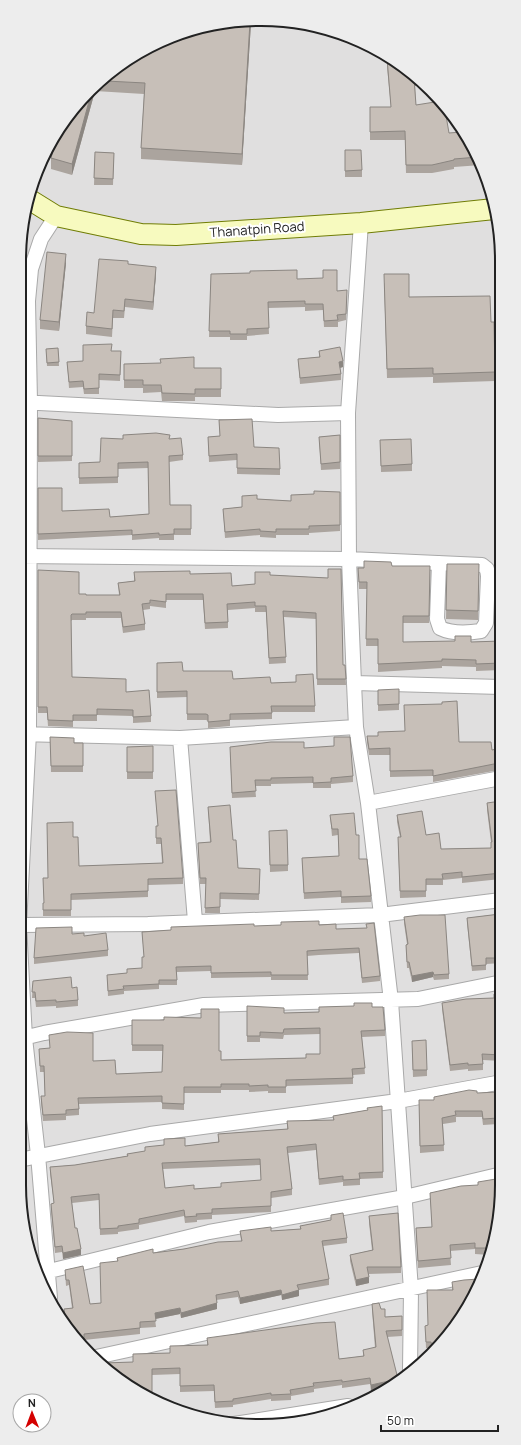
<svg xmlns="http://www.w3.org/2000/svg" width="521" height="1445" viewBox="0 0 521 1445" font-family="Manrope,sans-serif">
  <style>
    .residential { fill: #e0dfdf }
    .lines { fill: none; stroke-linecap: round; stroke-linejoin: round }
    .street-casing { stroke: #a9a9a9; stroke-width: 16 }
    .secondary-casing { stroke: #707d05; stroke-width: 22 }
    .street { stroke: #fff; stroke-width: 14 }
    .secondary { stroke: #f7fabf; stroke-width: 20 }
    .wall { fill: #aba49e; fill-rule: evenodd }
    .shaded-wall { fill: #8b8681 }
    .building { fill: #c7bfb8; stroke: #8b8681; fill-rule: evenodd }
    .labels { text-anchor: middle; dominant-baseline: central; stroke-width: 4; stroke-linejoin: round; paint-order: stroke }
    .street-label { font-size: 13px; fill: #222; stroke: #fff }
    .rim { fill: none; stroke: #222; stroke-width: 2 }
  </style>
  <rect width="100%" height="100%" fill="#f2efe9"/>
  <path class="residential" d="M229,21L323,27L381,51L442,101L477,154L500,229L502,1184L494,1247L461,1319L395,1385L323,1418L229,1424L153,1401L79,1344L37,1277L19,1184V261L27,198L69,114L140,51Z"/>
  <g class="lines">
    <defs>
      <path id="street" d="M361,223L348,413L349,559L354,683L356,727L368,803L391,1001L411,1290L410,1370
        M19,402L278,415L348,413
        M19,556L349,559L482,565L487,569L488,576L486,623L481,631C468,633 452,634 440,628L437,619L439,563
        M354,683L501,687
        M19,734L180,738L356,727
        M180,738L195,921
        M368,803L501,778
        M19,925L148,924L380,915L501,900
        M19,1039L44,1033L204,1005L418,999L502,982
        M19,1160L150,1134L398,1101L502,1082
        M37,1274L209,1232L405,1197L502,1174
        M50,1298L38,1155L25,1038L19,925L29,733L30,402L28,301L31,269L41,239L56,216
        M96,1357L482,1273
        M234,1424L348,1406"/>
      <path id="secondary" d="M27,198L56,216L141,234L176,235L361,223L494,209"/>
    </defs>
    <use href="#street" class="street-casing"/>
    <use href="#secondary" class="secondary-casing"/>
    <use href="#street" class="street"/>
    <use href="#secondary" class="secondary"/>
  </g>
  <path class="wall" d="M251,23L242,165L141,159V148L144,94L95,91L72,175L51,169V158L60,134L69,114L140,51Z
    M387,58H390L423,86H415L416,105L449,133L477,154L481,165L454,167V169L432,173H406L405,140H370V107H391L387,67Z
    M345,150L362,170V177H345Z
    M95,152L114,153L113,185H94Z
    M66,263L59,331L40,329V320Z
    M128,264L156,274L153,310L125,307L124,318H113L112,337L86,334V326L94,313Z
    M211,274L297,279L337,291L347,296L346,320L338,322V327H324L323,310L305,311V307L268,308L269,334L247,336V340H230V337H209Z
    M19,277L21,285L20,319H19Z
    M384,283L409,297L491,322H494L495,381L433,383V377L387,378Z
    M58,348L59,366H47L46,349Z
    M112,351L121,357L120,381L99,380V394H84L83,387L69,388L67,362L83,361Z
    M319,351L343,367L340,368L341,374V380L300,384L298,359L319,357Z
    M19,358H21V388H19Z
    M124,364L194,368H221V397H195V401H162L161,392L143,393V388H124Z
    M38,418L72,421V461L38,462Z
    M219,420L280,469V475L237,474V460L209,462L208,437L220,436Z
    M19,422L21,428V508H19Z
    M340,435V469L321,470L319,437Z
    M123,439H170L183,455V460L169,462L170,505H191V535H174V540H159V538L132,540V535L38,540V488L62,511L110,517L149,514L148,468L118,469V483L79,484V463L100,462Z
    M380,440L412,464V471L381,472Z
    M340,492V531L309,533V535H276V538L260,537V535L225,538L223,509L242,507L257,499L291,501L314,494Z
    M447,564L479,574L478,620L446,619Z
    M392,566H430L429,623H403V642H471L501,641V670L476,671V667L442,666V668L378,672V646H366L367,589H359L358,568Z
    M38,570L79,594L86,595H119L118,583L134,581V572L190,574L232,586L255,584L270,575L328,578L343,665H345L346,685H317L316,619L284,617L286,663L269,664L266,612H255V608L228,610V628L205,629L203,600H166V608L150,606V609L143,610L145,624V630L123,633L121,618H86V620H72L71,621L72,677L126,692L151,716V722L133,723V716L97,715V721H73V727L48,726L47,713H38Z
    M157,663L183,671L233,679L271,683L296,682V675L315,706V712H272V719L230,720V726L208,728V721L206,720H187V697L157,698Z
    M378,690L399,704V710L378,711Z
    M367,736L459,742L492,750L501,748V770H499L433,782V776L390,777V755H369L367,742Z
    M50,737L74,743H83V772H51Z
    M153,746V779H127V747Z
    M304,748L353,776V782L331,784V788H313V783L271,784V786H255L256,797L232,798L230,752Z
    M155,791L183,878V884L148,885V897L71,900V916H43V903H44L43,878H48L73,837L79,866L162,863L161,844H156V826H158Z
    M501,801V879L462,883V878L443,880V885H426V897L400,898L398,843L400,837L397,822V815L426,835L441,849L491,848V842L487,810V803Z
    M208,807L233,840L238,868L260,869L259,900L220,899V913H205L206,884H200L198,843L210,842Z
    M330,815L356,835L359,859L371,896V902L341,903V897L304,899L302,858L339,856L338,835L332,836Z
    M269,837L288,865V871L270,872Z
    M501,903L502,963L486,964V970L472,971L467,923V918L499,914V904Z
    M404,917L449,974V979L434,980L433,977L412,982L409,968H407L406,945L407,944L404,923Z
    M319,925L336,929L366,928L380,976V981L362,983L359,953L319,955L307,956L308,980H271V977L211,978V971L177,972V985H159V989L124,991V994L108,996L107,975L127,973L142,968V957H144L142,932L254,926Z
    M72,934L84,936L108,950V956L34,964V958Z
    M33,981L72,988L78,1000V1006L56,1008V1006L36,1007L35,998H32Z
    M502,994V1061L483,1060V1070L468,1071V1069L450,1071L442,1009V1003L494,998Z
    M247,1006L284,1013L319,1012L372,1007L385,1030V1036L362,1037L365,1074L353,1075V1084L286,1086V1093H268V1091L249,1092V1090H221V1093H184V1110L162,1109V1102L79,1104V1115L66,1116V1120L43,1121L41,1102V1096H45L44,1072H40L39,1049L93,1061L116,1074L162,1072L163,1051H132V1020L219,1051L221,1060L306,1058L320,1054V1034L284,1035L283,1039L260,1038V1042H247Z
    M412,1047L427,1070V1076L413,1077Z
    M477,1093L498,1118V1124L483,1125L482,1117H456V1122L443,1124L444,1151L420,1153L419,1100H434V1097Z
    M382,1106L383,1178L360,1179V1185L343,1186V1182L319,1185L316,1150L288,1153L292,1189V1195L271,1198V1212L212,1215V1219L197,1220V1222L185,1223L184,1216L139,1225V1229L118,1232V1234L100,1235L99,1200L72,1203L75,1228L81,1255L63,1259L62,1252L55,1253L51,1210V1204L54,1203L50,1173V1167L75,1165L127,1156V1154L185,1146L218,1142V1134L287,1129V1121L333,1120V1116L368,1110ZM260,1165L261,1180L221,1187L194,1189L165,1188L163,1169Z
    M499,1124H502V1158H501L499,1131Z
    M502,1184L494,1247L490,1255L475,1254V1249L450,1251L451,1265L418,1268L416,1228L432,1227L430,1193Z
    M331,1215L347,1238V1243L323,1246L329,1279V1285L299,1290V1296L282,1300L281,1295L240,1304L238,1297L216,1300L217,1309L181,1318L180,1314L155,1319L156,1327L140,1328V1334L84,1340V1344L80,1345L79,1344L70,1329V1327H69L65,1321L64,1309L72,1308L69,1285L66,1286L65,1270L90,1304L101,1303L117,1261V1258L241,1241L240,1231H271L300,1229V1226L331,1220Z
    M369,1216L401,1267V1273L368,1274L369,1283L356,1286L350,1261V1255L372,1250L369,1223Z
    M452,1282L461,1319L431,1349V1348H426L425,1326L428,1325L452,1290Z
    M372,1304L381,1309L385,1317L402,1316V1336L387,1337L398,1383L394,1386L371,1391L370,1384L342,1388V1385L314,1389V1392L291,1396V1400L271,1401V1399L233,1405V1407L215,1408L214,1391L180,1392V1374L152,1375V1400L104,1363L133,1362V1354L170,1353L207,1345V1338L339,1359L363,1356V1350L375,1348L372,1310Z"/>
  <path class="shaded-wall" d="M250,22L251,23L242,165V154Z
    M95,91L72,175V164L91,94Z
    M66,254V263L59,331V322Z
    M156,267V274L153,310V302Z
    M343,361V367L339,368V362Z
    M21,574V726H19V721Z
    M433,972V977L412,982V976Z
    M81,1249V1255L63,1259V1253Z
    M369,1277V1283L356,1286V1280Z
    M281,1290V1295L240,1304V1298Z
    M299,1290V1296L282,1300V1295Z
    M217,1303V1309L181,1318V1313Z
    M180,1308V1314L155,1319V1313Z
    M398,1379V1383L395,1385L371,1391V1385Z"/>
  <path class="building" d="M229,21L250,22L242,154L141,148L145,83L106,81L140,51Z
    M387,58H390L414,78L416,105L441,101H442L444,104L449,133L462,132L477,154L478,157L454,159V160L432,165H406L405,131L370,132V107H391Z
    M91,94L72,164L51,158L56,140L59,134H60V131L69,114Z
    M345,150H361L362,170L345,171Z
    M95,152L114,153L113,179L94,178Z
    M47,252L66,254L59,322L40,320Z
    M99,259L128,261V264L156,267L153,302L125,299L124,311L113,310L112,329L86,326L87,312L94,313Z
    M297,270V279L323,278V270H337V291L347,290L346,314L337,315L338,320L324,321L323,304H305V301L268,302L269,328L247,329V334H230V331H209L211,274L250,273V271Z
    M384,274H409V297L490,296L491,322H494L495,372L433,374V368L387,369Z
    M19,277H21L20,311H19Z
    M112,344L111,351H121L120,375L99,374V388L84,389L83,381L69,382L67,362L83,361V345Z
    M340,347L343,361L339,362L341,374L300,378L298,359L320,357L319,351Z
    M58,348L59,362L47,363L46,349Z
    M194,357V368H221V389H195V394L162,393L161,385H143V380H124V364L161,363L160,359Z
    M19,358H21V382H19Z
    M38,418L72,421V456H38Z
    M252,419L254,447L279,448L280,469L237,468V454L209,456L208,437L220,436L219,420Z
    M19,422H21V502H19Z
    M156,433L170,435L169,439L181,438L183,455L169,456L170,505H191V529H174V534L159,535V533L132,535V530L38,534V488H62V511L109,509L110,517L149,514L148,462L118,463V477L79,478V463L100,462L101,438L123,439V435Z
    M340,435V462L321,464L319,437Z
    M411,439L412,464L381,466L380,440Z
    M314,491L340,492V525L309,526V529H276V532L260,531V529L225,532L223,509L242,507V496L257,495V499L291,501V495L314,494Z
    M364,561L391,562L392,566H430L429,616H403V642L455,641V636H471V642L501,641V663L476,664V660L442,659V661L378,664V639H366L367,582H359L358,568H364Z
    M447,564H479L478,611L446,610Z
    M328,569H341L343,665H345L346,679H317L316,613L283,611L286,657L269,658L266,606H255V602L227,604L228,622L205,623L203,594H166V602L150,600V603L142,604L145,624L123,627L121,612H86V614H72L71,615L72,677L126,679V692L149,690L151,716L133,717V710L97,709V715H73V721L48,720L47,707H38V570L79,572V594H86V595H120L118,583L135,581L134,572L190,571V574L231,573L232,586L255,584V572H270V575L328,578Z
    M19,574H21V720L19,721Z
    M182,662L183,671H232L233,679L270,677L271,683L296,682V675L313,674L315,706H271L272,713L230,714V720L208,722V715L206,714H187V691L157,692V663Z
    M399,689V704L378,705V690Z
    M457,701L459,742H491L492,750L501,748V764L499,763L433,776V770L390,771V748L369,749L367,736H378V732L405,731L404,705L442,704V702Z
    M50,737L74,738V743H83V766H51Z
    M334,737H350L353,776L331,778V782L313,783V777L271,778V780H255L256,791L232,793L230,747L271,742H304V748L334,746Z
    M153,746V772H127V747Z
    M176,790L183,878L148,879V891L71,894V910H43V903H44L43,878H48L47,823L73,822V837H78L79,866L163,863L161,838H156V826H158L155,791Z
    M501,801V873L462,877V872L442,874L443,879H426V891H400L398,837H401L397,815L422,811L426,835L439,833L441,849L491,848V842H492L487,803Z
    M230,805L233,840H236L238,868L260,869L259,894L220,893V907L205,908L206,878H200L198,843L211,842L208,807Z
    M354,813L356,835H359V859H367L371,896L341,897V891L304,893L302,858L339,856L338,829H332L330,815Z
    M287,830L288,865H270L269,831Z
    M501,903L502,958H486V965L472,966L467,918L500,914L499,904Z
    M420,915H445L449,974L434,975L433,972L412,976L409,962H407L406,945L408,944L404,917Z
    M319,921V925L336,924V929L367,928L366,924L374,923L380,976L362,978L359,948L319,950L307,951L308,975H271V972L211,973V966L176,967L177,980H159V984L123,986L124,989L108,991L107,975L127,973V969L142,968V957H144L142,932L171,930V927L254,924V926L281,925V922Z
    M72,927V934L84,933V936L106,933L108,950L34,958L36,928Z
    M71,977L72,988L77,987L78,1000L56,1002V1000L36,1001L35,992H32L33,981Z
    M494,994H502V1055L482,1054L483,1064L468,1065V1063L450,1065L442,1003L466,999L494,998Z
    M354,1003H372V1007H383L385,1030L361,1031L365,1068L352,1069L353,1078L286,1080V1087H268V1085L249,1086V1084H221V1087H184V1104L162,1103V1096L78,1098L79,1109L66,1110V1114L43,1115L41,1096H45L44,1066H40L39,1049L50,1048L49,1035L67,1032L93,1033V1061L115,1060L116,1074L162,1072L163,1045H132V1020H164V1017L201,1018V1009H219V1051H221V1060L306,1058V1054H320V1028L284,1029L283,1033L260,1032V1036H247V1006L284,1008V1013L319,1012V1007L354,1006Z
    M426,1040L427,1070H413L412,1041Z
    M19,1057L20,1098H19Z
    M469,1090L477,1091V1093L497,1092L498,1118L483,1119L482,1111H455L456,1115L442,1118L444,1145L420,1146L419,1100H434V1097Z
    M382,1106L383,1172L359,1173L360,1179L343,1180V1176L319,1179L316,1144L287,1147L292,1189L271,1192V1206L212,1209V1213L196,1214L197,1216L185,1217L184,1210L139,1219V1223L118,1226V1228L100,1229L99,1194L71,1197L75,1228H77L81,1249L63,1253L62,1246L55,1247L51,1204L54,1203L50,1167L75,1165L128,1156L127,1154L145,1151V1147L164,1145V1139L185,1138V1146L219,1142L218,1134L288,1129L287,1121L334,1120L333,1116L368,1110L367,1108ZM260,1159L261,1180L221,1183V1187L194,1189V1185L165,1188L162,1163Z
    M499,1124H502V1152H501Z
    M502,1178V1184L494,1245H492V1248H475V1243L450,1245L451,1258L418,1261L416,1228L432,1227L430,1193L461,1186L478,1185V1182Z
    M19,1182H23V1203L19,1184Z
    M343,1213L347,1238L322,1241L329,1279L297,1285L299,1290L282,1295L281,1290L240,1298L238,1291L216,1295L217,1303L181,1313L180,1308L155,1313L156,1321L140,1322V1328L84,1334V1339L76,1340L71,1331L70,1321L66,1322L64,1309L73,1308L69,1280H66L65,1270L83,1266L90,1304L101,1303L100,1263L118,1261L117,1258L153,1249V1253L184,1249L218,1242L242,1241L240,1231L271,1227V1231L301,1229L300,1226L331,1220V1215Z
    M398,1213L401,1267H367L369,1277L356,1280L350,1255L373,1250L369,1216Z
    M479,1279L461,1319L432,1348L431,1342H426L425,1326L428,1325L427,1290H453L452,1282L464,1280Z
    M379,1303L381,1309H385V1317L402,1316V1330L386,1331L398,1379L371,1385L370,1378L342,1382V1380L313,1383L314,1386L290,1390L291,1394L271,1395V1393L233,1399V1401L215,1402L214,1385L180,1386V1368L152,1369V1400L104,1363L133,1362V1354L170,1353V1346L208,1345L207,1338L316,1323L335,1322L339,1359L364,1356L363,1350L376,1347L372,1304Z"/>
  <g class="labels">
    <g class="street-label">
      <text transform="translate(257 229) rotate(-4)">Thanatpin Road</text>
    </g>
  </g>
  <path d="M0 0H521V1445H0ZM260 26H261A234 234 0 0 1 495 260V1185A234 234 0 0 1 261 1419H260A234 234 0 0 1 26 1185V260A234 234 0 0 1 260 26Z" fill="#ededed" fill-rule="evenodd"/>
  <path class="rim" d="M260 26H261A234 234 0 0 1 495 260V1185A234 234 0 0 1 261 1419H260A234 234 0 0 1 26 1185V260A234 234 0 0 1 260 26Z"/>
  <g transform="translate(32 1413) rotate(359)"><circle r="19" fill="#ffffff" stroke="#a7a7a7"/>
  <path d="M0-3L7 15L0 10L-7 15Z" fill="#d40000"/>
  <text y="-6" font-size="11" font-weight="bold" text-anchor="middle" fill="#222222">N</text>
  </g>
  <path d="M381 1425v6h117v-6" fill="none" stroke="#222222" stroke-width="2"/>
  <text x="387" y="1425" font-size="12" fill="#222222" stroke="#ffffff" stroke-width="3" paint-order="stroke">50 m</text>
</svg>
